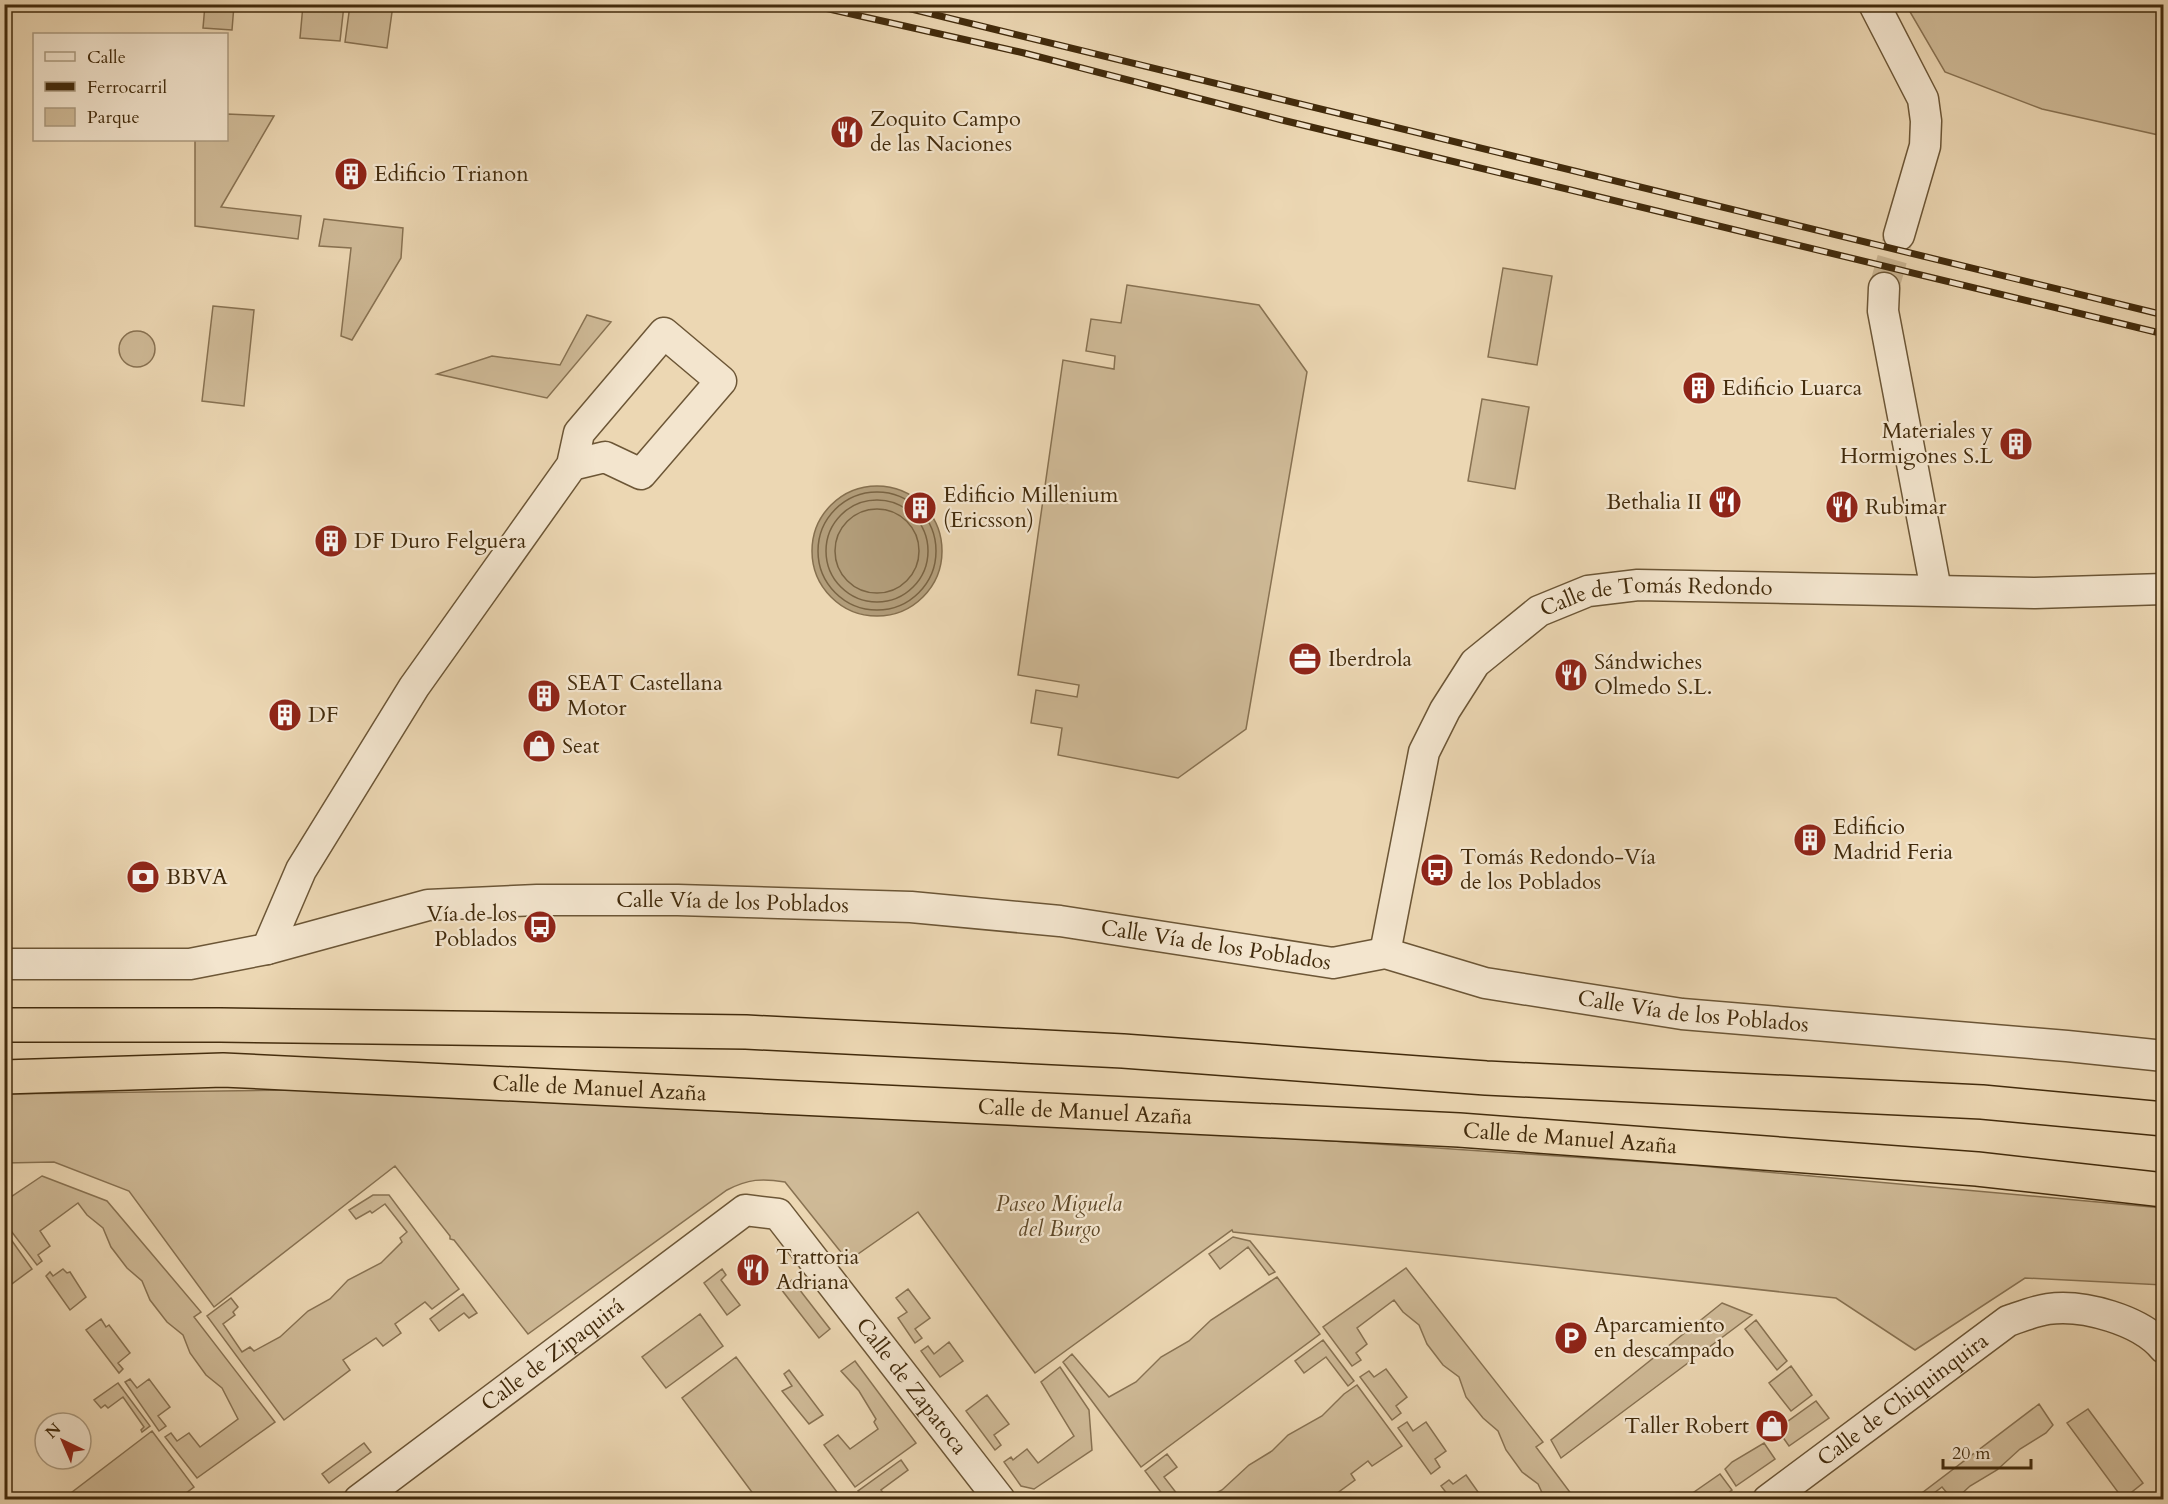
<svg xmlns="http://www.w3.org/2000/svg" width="2168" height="1504" viewBox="0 0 2168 1504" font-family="Cardo,serif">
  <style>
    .green { fill: #cfba97; stroke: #887252; stroke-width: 1.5 }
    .water { fill: #b29d7a; stroke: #856f4e; stroke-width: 1.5 }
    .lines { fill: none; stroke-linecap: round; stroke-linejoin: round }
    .shore { stroke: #7a6443; stroke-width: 1.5 }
    .minor-tunnel { stroke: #cab592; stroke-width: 30; stroke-dasharray: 30 15; stroke-linecap: butt }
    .minor-casing { stroke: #6c5636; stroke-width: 33 }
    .highway-casing { stroke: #422b0c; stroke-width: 36 }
    .minor { stroke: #f3e5ce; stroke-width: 30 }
    .highway { stroke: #ecd7b3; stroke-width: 33 }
    .rail-casing { stroke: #422b0c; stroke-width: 7 }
    .rail { stroke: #f3e5ce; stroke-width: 4.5; stroke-dasharray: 14; stroke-linecap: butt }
    .labels { text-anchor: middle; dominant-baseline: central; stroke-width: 4.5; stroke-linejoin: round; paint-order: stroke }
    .poi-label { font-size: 22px; fill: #422b0c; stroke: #f3e5ce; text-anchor: start }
    .street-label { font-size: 22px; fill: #422b0c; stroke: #f3e5ce }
    .park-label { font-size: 22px; font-style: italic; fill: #5e4828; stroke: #f3e5ce }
  </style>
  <rect width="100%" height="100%" fill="#ecd7b3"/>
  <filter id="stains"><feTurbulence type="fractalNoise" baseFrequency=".00333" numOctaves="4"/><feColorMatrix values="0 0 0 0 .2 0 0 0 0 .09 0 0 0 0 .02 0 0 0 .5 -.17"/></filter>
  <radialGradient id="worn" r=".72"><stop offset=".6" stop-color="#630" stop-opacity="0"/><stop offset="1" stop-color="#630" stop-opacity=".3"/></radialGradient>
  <path class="green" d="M205,5H234L232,30L203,28Z
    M303,5H344L340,41L300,38Z
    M350,5H393L387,48L345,42Z
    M1906,5H2163V136L2042,109L1945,72Z
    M227,114L274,116L221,207L301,216L298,239L195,226V140H226Z
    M324,219L403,228L401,258L352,340L341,336L351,248L319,246Z
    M1503,268L1552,276L1537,365L1488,357Z
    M1127,285L1259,305L1307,372L1246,729L1178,778L1058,755L1062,728L1031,723L1036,690L1077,697L1079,685L1018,675L1063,360L1114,369L1115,356L1086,351L1091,319L1121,323Z
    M213,306L254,310L244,406L202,401Z
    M587,315L611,322L547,398L437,374L492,356L560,365Z
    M119 349a18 18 0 1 1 36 0a18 18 0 1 1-36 0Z
    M1482,399L1529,407L1515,489L1468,481Z
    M354,1089L1245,1135L1690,1165L2163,1208V1285L2025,1278L1915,1350L1836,1298L1233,1232L1232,1230L1035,1373L918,1212L848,1261L785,1182C762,1178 748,1179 727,1190L528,1334L454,1240L450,1239V1236L395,1166L214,1307L129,1191L54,1162L5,1163L4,1094Z
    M42,1176L107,1201L201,1312L194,1317L275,1422L197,1478L165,1437L171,1433L177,1441L189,1433L200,1447L238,1419L222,1388L206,1375L190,1353L183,1335L167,1322L150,1300L142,1281L127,1268L111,1247L103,1228L87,1215L78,1203L40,1231L50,1246L38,1255L42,1261L37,1265L5,1223V1201Z
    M373,1195H389L459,1289L432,1309L425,1302L395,1324L401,1333L383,1346L376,1338L343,1360L350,1370L284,1420L207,1316L231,1298L238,1307L233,1312L235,1315L223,1324L242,1352L250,1347L254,1351L280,1337L308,1311L330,1299L348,1280L381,1263L402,1242L400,1238L407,1232L385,1204L372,1213L370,1211L356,1219L349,1210Z
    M5,1231L32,1269L5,1289L4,1232Z
    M1233,1237L1250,1241L1275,1272L1269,1275L1248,1247L1220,1269L1209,1254Z
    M1406,1268L1543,1442L1536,1447L1575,1499H1545L1538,1484L1522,1472L1506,1450L1498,1431L1483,1418L1466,1397L1459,1377L1443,1365L1427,1344L1419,1325L1403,1312L1394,1300L1357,1328L1367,1344L1356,1353L1361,1360L1352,1366L1323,1327Z
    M63,1269L67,1273L70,1272L86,1297L70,1310L46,1276L50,1272L53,1276Z
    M722,1269L726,1275L721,1280L740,1305L727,1315L704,1283Z
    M1277,1277L1320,1334L1141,1467L1063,1362L1072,1354L1109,1397L1136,1382L1161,1357L1189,1341L1211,1320Z
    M792,1280L830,1329L819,1338L781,1289Z
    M908,1289L930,1318L915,1329L922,1338L915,1343L898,1318L907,1312L896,1298Z
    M463,1294L477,1313L469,1318L464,1313L439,1331L430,1319Z
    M1722,1303L1752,1315L1561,1458L1551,1440Z
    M700,1314L723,1346L666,1388L642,1357Z
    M101,1319L106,1327L109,1325L130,1353L118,1363L123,1369L119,1373L86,1330Z
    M1756,1320L1787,1361L1777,1370L1745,1329Z
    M1323,1340L1354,1381L1348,1386L1326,1357L1304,1373L1295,1361Z
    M949,1342L963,1361L940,1377L921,1351L928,1346L934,1354Z
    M736,1357L837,1492L827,1499H757L682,1398Z
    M855,1361L916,1443L855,1487L824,1445L838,1435L850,1449L878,1429L874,1422L876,1419L859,1391L841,1371Z
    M1791,1366L1812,1395L1791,1411L1769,1383Z
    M1060,1367L1089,1410L1092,1450L1034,1489L1021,1486L1004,1462L1011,1457L1013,1460L1027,1449L1038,1463L1074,1436L1041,1382Z
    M1386,1369L1407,1397L1396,1406L1401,1413L1392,1420L1360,1377L1369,1371L1374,1377Z
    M789,1370L823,1415L809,1424L782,1391L792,1386L784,1374Z
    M130,1379L137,1388L149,1379L170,1407L158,1416L166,1426L159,1431L125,1382Z
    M118,1383L150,1426L142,1432L141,1430L144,1427L123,1397L108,1408L105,1405L101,1408L94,1400Z
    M1357,1385L1402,1446L1372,1466L1368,1461L1351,1474L1355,1480L1329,1499H1204L1222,1490L1249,1465L1272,1451L1288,1435L1322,1416L1344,1394Z
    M987,1395L1009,1424L994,1435L1001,1445L995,1450L966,1411Z
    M1816,1401L1829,1418L1789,1446L1777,1429Z
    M2039,1404L2053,1425L2046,1433L2020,1449L1997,1470L1970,1486L1956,1499H1952L1942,1487L1926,1499H1914Z
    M2088,1409L2143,1483L2123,1499L2067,1423Z
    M1407,1422L1413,1431L1426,1422L1446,1451L1435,1459L1440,1467L1431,1474L1398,1428Z
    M152,1431L194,1487L178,1499H63Z
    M364,1443L371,1452L329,1483L322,1474Z
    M1764,1443L1775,1459L1736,1486L1725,1469L1732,1462Z
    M1167,1454L1177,1467L1164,1477L1181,1499H1166L1145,1471Z
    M901,1460L908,1470L881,1490L888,1499H865L858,1491Z
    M1720,1474L1732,1490L1720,1499H1684Z
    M1466,1475L1483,1499H1451L1441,1486L1449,1480L1453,1484Z"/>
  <path class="water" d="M812 551a65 65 0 1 1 130 0a65 65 0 1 1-130 0Z"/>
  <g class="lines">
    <path class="shore" d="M818 551a59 59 0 1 1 118 0a59 59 0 1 1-118 0Z
      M826 551a51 51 0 1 1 102 0a51 51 0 1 1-102 0Z
      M835 551a42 42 0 1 1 84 0a42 42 0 1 1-84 0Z"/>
    <path class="minor-tunnel" d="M1884,288L1899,235"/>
    <defs>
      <g id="minor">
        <path d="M1874,4L1923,99L1926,121L1925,146L1899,235"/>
        <path d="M1884,288L1883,311L1936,590"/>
        <path d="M267,949L301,870L414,687L572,465L579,433L664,333L721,381L641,474L605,457L572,465"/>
        <path id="s1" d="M1385,953L1424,752L1445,710L1475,663L1539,611L1588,591L1638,585L2035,593L2164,589"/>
        <path id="s2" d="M4,964H190L267,949L428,905L537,900H678L911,907L1060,921L1333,963L1385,953L1485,983L1682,1014L2067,1046L2164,1056"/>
        <path id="s3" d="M359,1500L745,1210L778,1214L1000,1500"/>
        <path id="s4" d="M1768,1500L2008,1321C2020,1317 2034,1311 2048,1309C2083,1304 2141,1320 2164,1348"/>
      </g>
      <g id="highway">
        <path d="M4,1025H220L746,1032L1123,1051L1486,1078L1982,1102L2164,1119"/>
        <path id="s5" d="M4,1077L223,1070L1459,1130L1977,1169L2164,1190"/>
      </g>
    </defs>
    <use href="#minor" class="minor-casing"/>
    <use href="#highway" class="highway-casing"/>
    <use href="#minor" class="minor"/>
    <use href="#highway" class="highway"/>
    <defs>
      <path id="rail" d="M807,4L1024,53L1282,120L2164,334
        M891,4L2164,315"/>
    </defs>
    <use href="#rail" class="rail-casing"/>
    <use href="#rail" class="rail"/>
  </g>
  <defs>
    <symbol id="restaurant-disc" viewBox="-11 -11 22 22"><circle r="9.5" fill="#8f2418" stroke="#f3e5ce"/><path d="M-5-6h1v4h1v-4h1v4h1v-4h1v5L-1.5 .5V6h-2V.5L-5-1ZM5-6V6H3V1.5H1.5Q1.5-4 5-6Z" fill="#fff"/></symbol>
    <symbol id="building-disc" viewBox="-11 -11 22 22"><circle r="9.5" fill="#8f2418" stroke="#f3e5ce"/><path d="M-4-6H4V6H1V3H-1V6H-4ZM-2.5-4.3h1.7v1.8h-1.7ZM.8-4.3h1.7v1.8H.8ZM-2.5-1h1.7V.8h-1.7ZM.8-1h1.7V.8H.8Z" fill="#fff"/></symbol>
    <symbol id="office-disc" viewBox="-11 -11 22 22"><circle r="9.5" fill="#8f2418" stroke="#f3e5ce"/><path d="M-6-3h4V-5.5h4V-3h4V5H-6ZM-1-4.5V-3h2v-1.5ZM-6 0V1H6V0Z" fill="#fff"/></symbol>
    <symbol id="shop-disc" viewBox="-11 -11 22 22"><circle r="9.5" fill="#8f2418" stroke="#f3e5ce"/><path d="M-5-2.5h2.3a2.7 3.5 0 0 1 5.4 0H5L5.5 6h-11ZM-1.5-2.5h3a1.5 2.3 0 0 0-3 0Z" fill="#fff"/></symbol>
    <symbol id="bus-disc" viewBox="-11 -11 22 22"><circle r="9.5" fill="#8f2418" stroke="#f3e5ce"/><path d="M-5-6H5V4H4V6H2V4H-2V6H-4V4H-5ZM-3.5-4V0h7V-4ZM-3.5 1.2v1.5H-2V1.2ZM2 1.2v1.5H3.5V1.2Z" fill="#fff"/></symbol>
    <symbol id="bank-disc" viewBox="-11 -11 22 22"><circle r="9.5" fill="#8f2418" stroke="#f3e5ce"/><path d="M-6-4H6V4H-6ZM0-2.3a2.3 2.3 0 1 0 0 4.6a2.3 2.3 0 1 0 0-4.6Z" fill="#fff"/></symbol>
    <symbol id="parking-disc" viewBox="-11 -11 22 22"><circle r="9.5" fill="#8f2418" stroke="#f3e5ce"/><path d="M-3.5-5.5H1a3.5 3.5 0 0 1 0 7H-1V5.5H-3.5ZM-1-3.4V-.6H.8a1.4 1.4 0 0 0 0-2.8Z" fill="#fff"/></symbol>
  </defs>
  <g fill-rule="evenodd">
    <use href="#restaurant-disc" x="828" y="113" width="38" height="38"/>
    <use href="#building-disc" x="332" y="155" width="38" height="38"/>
    <use href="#building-disc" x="1680" y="369" width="38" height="38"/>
    <use href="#building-disc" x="1997" y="425" width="38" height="38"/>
    <use href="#restaurant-disc" x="1706" y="483" width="38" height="38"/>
    <use href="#restaurant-disc" x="1823" y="488" width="38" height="38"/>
    <use href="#building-disc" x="901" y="489" width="38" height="38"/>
    <use href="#building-disc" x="312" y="522" width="38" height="38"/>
    <use href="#office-disc" x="1286" y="640" width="38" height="38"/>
    <use href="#restaurant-disc" x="1552" y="656" width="38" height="38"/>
    <use href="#building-disc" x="525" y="677" width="38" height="38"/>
    <use href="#building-disc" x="266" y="696" width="38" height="38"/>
    <use href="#shop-disc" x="520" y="727" width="38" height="38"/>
    <use href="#building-disc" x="1791" y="821" width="38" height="38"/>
    <use href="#bus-disc" x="1418" y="851" width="38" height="38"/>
    <use href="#bank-disc" x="124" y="858" width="38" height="38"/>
    <use href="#bus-disc" x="521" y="908" width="38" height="38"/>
    <use href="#restaurant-disc" x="734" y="1251" width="38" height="38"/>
    <use href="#parking-disc" x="1552" y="1319" width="38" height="38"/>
    <use href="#shop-disc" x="1753" y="1407" width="38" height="38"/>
  </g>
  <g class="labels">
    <g class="poi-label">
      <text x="870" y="119">Zoquito Campo<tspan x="870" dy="25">de las Naciones</tspan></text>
      <text x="374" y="174">Edificio Trianon</text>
      <text x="1722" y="388">Edificio Luarca</text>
      <text x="1993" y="431" text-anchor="end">Materiales y<tspan x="1993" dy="25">Hormigones S.L</tspan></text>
      <text x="943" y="495">Edificio Millenium<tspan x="943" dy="25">(Ericsson)</tspan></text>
      <text x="1702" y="502" text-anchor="end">Bethalia II</text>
      <text x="1865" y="507">Rubimar</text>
      <text x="354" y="541">DF Duro Felguera</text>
      <text x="1328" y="659">Iberdrola</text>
      <text x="1594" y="662">Sándwiches<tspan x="1594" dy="25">Olmedo S.L.</tspan></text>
      <text x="567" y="683">SEAT Castellana<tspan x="567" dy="25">Motor</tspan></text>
      <text x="308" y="715">DF</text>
      <text x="562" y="746">Seat</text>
      <text x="1833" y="827">Edificio<tspan x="1833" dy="25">Madrid Feria</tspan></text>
      <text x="1460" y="857">Tomás Redondo-Vía<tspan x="1460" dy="25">de los Poblados</tspan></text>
      <text x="166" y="877">BBVA</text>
      <text x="517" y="914" text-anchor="end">Vía de los<tspan x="517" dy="25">Poblados</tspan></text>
      <text x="776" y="1257">Trattoria<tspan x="776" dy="25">Adriana</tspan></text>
      <text x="1594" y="1325">Aparcamiento<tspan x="1594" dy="25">en descampado</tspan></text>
      <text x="1749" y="1426" text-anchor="end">Taller Robert</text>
    </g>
    <g class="street-label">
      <text stroke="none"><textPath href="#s1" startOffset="510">Calle de Tomás Redondo</textPath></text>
      <text stroke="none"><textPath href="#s2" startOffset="736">Calle Vía de los Poblados</textPath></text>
      <text stroke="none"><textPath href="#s2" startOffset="1222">Calle Vía de los Poblados</textPath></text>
      <text stroke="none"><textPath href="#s2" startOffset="1708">Calle Vía de los Poblados</textPath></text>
      <text stroke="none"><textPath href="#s5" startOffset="596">Calle de Manuel Azaña</textPath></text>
      <text stroke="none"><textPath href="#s5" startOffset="1082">Calle de Manuel Azaña</textPath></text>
      <text stroke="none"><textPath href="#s5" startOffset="1568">Calle de Manuel Azaña</textPath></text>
      <text stroke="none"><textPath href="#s3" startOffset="242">Calle de Zipaquirá</textPath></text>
      <text stroke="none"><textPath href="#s3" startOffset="734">Calle de Zapatoca</textPath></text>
      <text stroke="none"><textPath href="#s4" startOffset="168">Calle de Chiquinquira</textPath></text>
    </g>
    <g class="park-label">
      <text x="1059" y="1204">Paseo Miguela<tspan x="1059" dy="25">del Burgo</tspan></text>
    </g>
  </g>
  <rect width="2168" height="1504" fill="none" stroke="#ecd7b3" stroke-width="24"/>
  <rect x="6" y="6" width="2156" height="1492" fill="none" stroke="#422b0c" stroke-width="3"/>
  <rect x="12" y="12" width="2144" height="1480" fill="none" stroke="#422b0c" stroke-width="1.5"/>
  <rect x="33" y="33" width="195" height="108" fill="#f3e5ce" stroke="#ac9b80" stroke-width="1.5"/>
  <rect x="45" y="52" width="30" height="9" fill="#f3e5ce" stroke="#ac9b80" stroke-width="1.5"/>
  <text x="87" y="63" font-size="18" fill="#422b0c">Calle</text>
  <rect x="45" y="82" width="30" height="9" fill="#422b0c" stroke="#ac9b80" stroke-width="1.5"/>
  <text x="87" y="93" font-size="18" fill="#422b0c">Ferrocarril</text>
  <rect x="45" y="108" width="30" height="18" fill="#cfba97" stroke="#ac9b80" stroke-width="1.5"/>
  <text x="87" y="123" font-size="18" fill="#422b0c">Parque</text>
  <g transform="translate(63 1441) rotate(316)"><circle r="28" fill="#f3e5ce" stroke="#ac9b80" stroke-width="1.5"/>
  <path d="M0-4.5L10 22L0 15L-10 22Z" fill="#8f2418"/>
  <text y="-9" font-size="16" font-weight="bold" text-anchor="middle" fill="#422b0c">N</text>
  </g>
  <path d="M1943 1459v9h88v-9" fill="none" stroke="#422b0c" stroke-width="3"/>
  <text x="1952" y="1459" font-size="18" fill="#422b0c" stroke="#f3e5ce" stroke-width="4.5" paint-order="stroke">20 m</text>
  <rect width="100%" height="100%" filter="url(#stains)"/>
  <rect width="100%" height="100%" fill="url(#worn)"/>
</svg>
